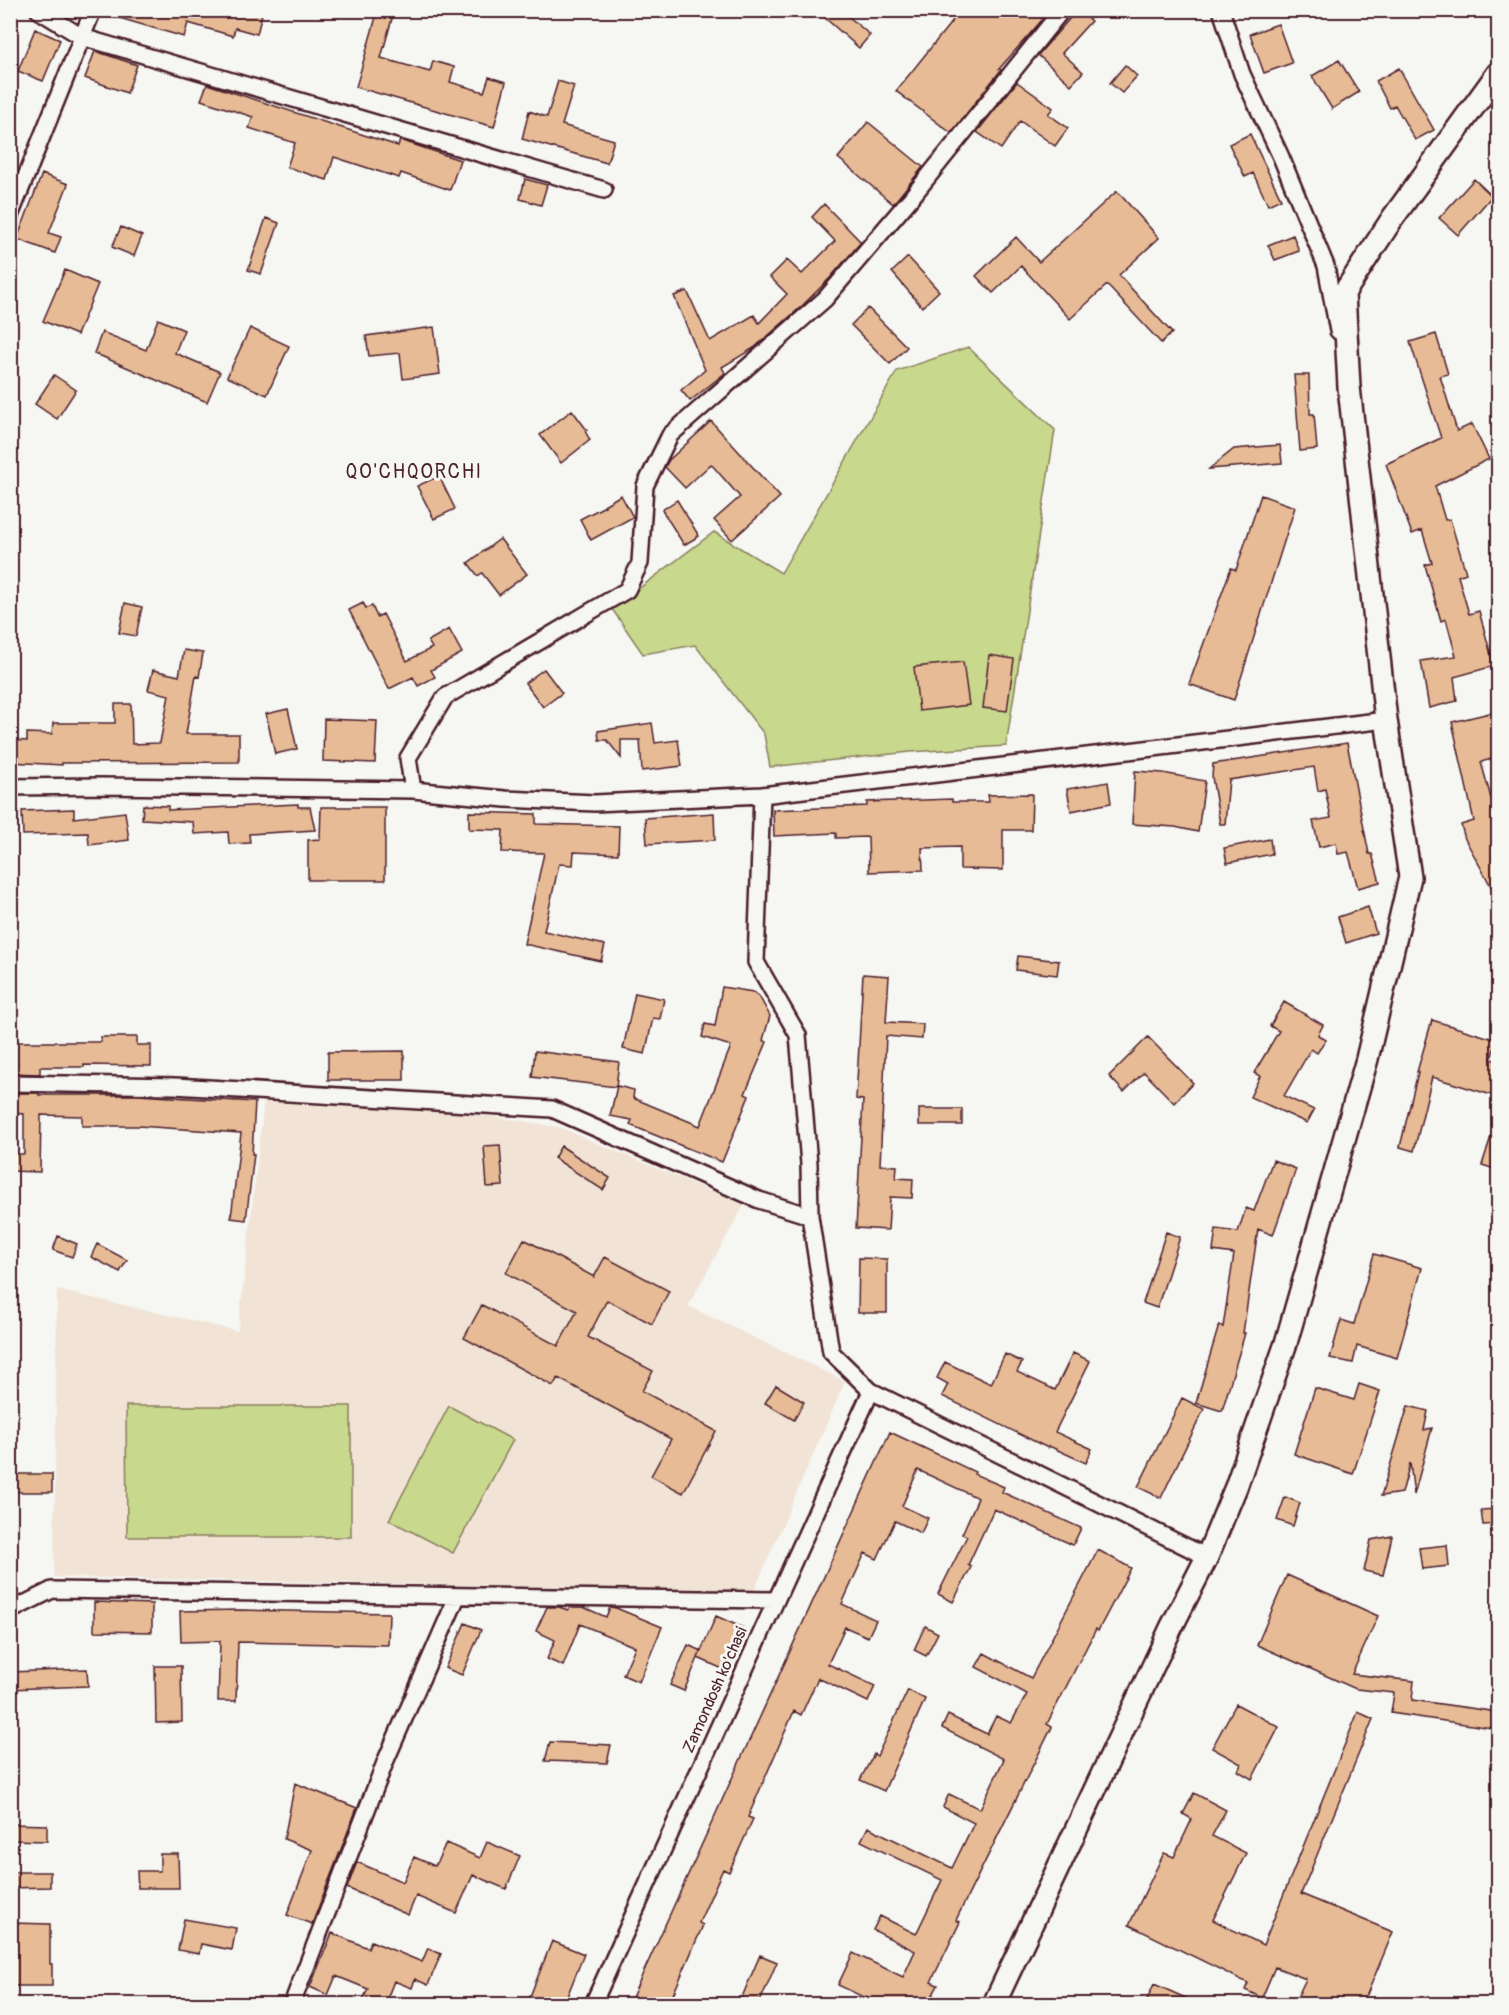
<svg xmlns="http://www.w3.org/2000/svg" width="1509" height="2015" viewBox="0 0 1509 2015" font-family="Pangolin,sans-serif">
<style>
.built{fill:#f1e4d6}
.green{fill:#c8d98d;stroke:#897c5c;stroke-width:1.5}
.building{fill:#e6bb96;stroke:#4a1f2b;stroke-width:1.5}
.lines{fill:none;stroke-linecap:round;stroke-linejoin:round}
.minor-casing{stroke:#4a1f2b;stroke-width:20}
.secondary-casing{stroke:#4a1f2b;stroke-width:26}
.minor{stroke:#f6f6f2;stroke-width:15}
.secondary{stroke:#f6f6f2;stroke-width:21}
.labels{text-anchor:middle;dominant-baseline:central;stroke-width:6;stroke-linejoin:round;paint-order:stroke}
.street-label{font-size:16px;fill:#4a1f2b;stroke:#f6f6f2}
.quarter-label{font-size:20px;letter-spacing:1.5px;fill:#4a1f2b;stroke:#f6f6f2}
</style>
<rect width="100%" height="100%" fill="#f6f6f2"/>
<filter id="ink" filterUnits="userSpaceOnUse"><feTurbulence type="fractalNoise" baseFrequency=".0167" numOctaves="2"/><feDisplacementMap in="SourceGraphic" scale="12" xChannelSelector="R" yChannelSelector="G"/><feConvolveMatrix kernelMatrix="1 2 1 2 8 2 1 2 1" color-interpolation-filters="sRGB"/></filter>
<g filter="url(#ink)">
<path class="built" d="M264,1102L477,1114L559,1127L744,1205L688,1306L845,1381L754,1591L54,1577L57,1290L238,1331Z"/>
<path class="green" d="M968,347L1055,430L1006,746L910,752L770,767L764,734L695,645L643,654L612,609L714,532L781,573L897,371Z
M126,1406H351V1537H127Z
M449,1406L513,1440L453,1553L389,1520Z"/>
<path class="building" d="M109,10H263L257,34L235,28L233,36L188,23L184,37L109,15Z
M378,10L393,15L381,58L430,72L433,61L454,67L450,82L484,92L489,77L506,82L494,127L356,87Z
M816,10H841L870,35L859,48Z
M961,10H1034L1043,19L999,69L1001,70L951,133L896,91Z
M1077,10L1091,21L1062,53L1083,72L1071,85L1038,55Z
M1278,24L1292,63L1264,73L1250,34Z
M35,29L60,40L43,81L18,71Z
M95,51L137,65L127,93L85,78Z
M1339,60L1359,92L1332,109L1312,76Z
M1125,65L1137,76L1122,93L1110,83Z
M1399,68L1434,130L1415,140L1395,105L1390,108L1376,81Z
M558,81L574,86L562,125L614,140L607,163L522,139L529,111L547,117Z
M1017,82L1053,108L1048,114L1068,128L1055,146L1020,121L1001,149L977,132Z
M207,84L398,146L400,140L460,160L450,190L401,173L399,178L334,157L327,180L287,167L295,143L249,128L253,117L201,100Z
M868,122L923,167L893,204L838,158Z
M1250,134L1281,199L1268,205L1253,173L1245,177L1229,144Z
M42,174L68,184L49,233L61,237L55,253L17,239Z
M525,179L547,185L541,205L520,199Z
M1474,179L1492,196L1458,235L1439,218Z
M1117,191L1159,238L1119,275L1172,333L1161,343L1107,285L1070,319L1021,266L993,293L976,276L1016,237L1039,262Z
M824,204L861,242L830,278L802,306L754,348L722,367L725,373L690,401L681,390L705,370L674,296L687,291L710,341L754,315L759,323L787,294L770,277L787,260L802,274L835,241L812,217Z
M266,218L279,223L261,274L248,270Z
M121,227L142,236L134,256L112,247Z
M1293,235L1299,251L1275,260L1268,245Z
M908,257L939,291L922,307L892,272Z
M65,270L98,284L77,335L43,321Z
M868,308L907,347L890,364L851,325Z
M158,319L184,330L175,353L220,372L207,402L94,353L102,332L146,350Z
M434,327L440,374L403,379L400,353L369,356L366,336Z
M250,328L289,346L267,395L227,377Z
M1436,334L1448,374L1440,376L1457,431L1472,424L1489,459L1435,486L1445,520L1450,519L1466,573L1458,576L1469,614L1479,611L1494,666L1454,677L1457,701L1429,708L1421,661L1456,656L1446,619L1441,621L1425,565L1432,563L1422,530L1412,534L1386,464L1441,438L1410,342Z
M54,375L76,390L57,419L35,404Z
M1294,375H1309L1310,414H1314L1317,449L1300,451Z
M572,410L587,430L585,431L590,440L561,463L540,435Z
M711,421L780,497L732,540L714,520L740,497L711,464L685,488L665,467L669,460Z
M1280,445L1282,463L1209,469L1234,449Z
M439,476L455,509L434,519L417,486Z
M621,495L633,517L591,540L580,519L605,506L604,505Z
M1261,495L1295,507L1234,700L1189,684L1231,568L1236,570Z
M677,500L699,536L684,545L662,510Z
M500,539L527,574L499,595L482,573L478,576L468,563Z
M125,603L142,607L136,636L119,633Z
M363,603L366,608L372,606L377,617L383,614L407,661L432,648L428,641L449,629L462,653L431,670L435,677L418,686L413,677L389,689L349,610Z
M184,650L203,653L199,677L196,676L186,734H239V762L62,763V765L10,762V740L27,741V733L52,734L53,723H115V704H131L132,744L160,743L169,695L148,690L153,670L179,676Z
M989,655L1014,659L1007,711L983,708Z
M963,662L969,705L919,711L914,667Z
M544,669L562,693L543,707L525,683Z
M288,709L297,749L275,754L266,714Z
M1498,711V757L1481,762L1491,798L1498,796V899L1465,839L1461,825L1474,821L1452,722Z
M324,719L377,721L375,763L323,761Z
M652,723L655,743L678,740L682,766L642,771L640,740H621V758L607,740H599L598,731Z
M1347,743L1369,854H1372L1380,882L1358,888L1348,852L1338,854L1336,843L1319,847L1313,821L1331,818L1325,789L1318,791L1314,767L1229,780L1225,824H1220L1212,777L1213,764Z
M1135,771L1163,773L1205,781L1198,832L1175,827L1132,824Z
M1108,782L1111,803L1071,811L1067,789Z
M1032,794L1031,830H1003V870L960,869V847L922,848L923,870L869,872L868,837L836,838V833L774,836L773,810L867,806V802L952,799V802H989L988,795Z
M298,804V807H310L315,830L249,834L250,843L229,844L228,832L194,834L193,822L142,819L143,805L168,806V810Z
M321,807H385V880H308V840L320,839Z
M74,809V818L125,812L129,840L89,845L88,833L23,835L22,811Z
M469,812L536,814V824L619,826L618,854L574,852L573,865L559,864L544,931L605,945L601,961L524,944L544,853L502,852L503,830L469,829Z
M714,813L715,840L647,844L645,818Z
M1270,839L1272,854L1227,863L1224,848Z
M1368,907L1376,933L1346,943L1338,917Z
M1018,956L1059,961L1057,975L1016,970Z
M863,974L889,976L886,1022L923,1024L922,1039L886,1036L880,1165L897,1166L896,1178L913,1179L912,1198L890,1197L888,1230L856,1228L863,1100L856,1099Z
M722,987L753,992L759,996L770,1016L763,1040L767,1042L745,1094L749,1096L722,1162L630,1125L632,1120L610,1116L617,1086L634,1090L633,1098L700,1126L731,1046L702,1037L705,1024L715,1026Z
M635,993L664,999L660,1019L653,1018L645,1054L623,1049Z
M1284,1002L1323,1025L1318,1035L1326,1040L1317,1053L1311,1049L1284,1096L1314,1110L1307,1123L1250,1097L1260,1076L1254,1073L1279,1031L1270,1026Z
M1432,1020L1497,1040L1491,1059L1498,1061V1097L1432,1077L1414,1151L1400,1147L1418,1072H1417Z
M101,1037H137V1045H151V1066L84,1065V1067H40V1074L10,1073V1042H101Z
M1148,1037L1193,1083L1174,1103L1144,1072L1124,1092L1109,1076Z
M404,1051V1080H328V1052Z
M535,1051L619,1062L616,1087L532,1077Z
M10,1093H39V1095H137L255,1102L252,1154H254L246,1220L231,1218L241,1133L138,1126H82V1116L41,1115L40,1172L10,1171V1154H24V1114L10,1113Z
M919,1109H962V1125H919Z
M1495,1124L1498,1125V1170L1482,1165Z
M500,1145L503,1186L487,1187L484,1146Z
M561,1146L610,1178L603,1190L554,1158Z
M1273,1160L1296,1169L1273,1235L1258,1229L1243,1333H1245L1222,1411L1196,1403L1219,1325L1223,1327L1234,1254L1213,1251L1216,1229L1238,1232L1246,1208L1254,1211Z
M1166,1232L1180,1237L1157,1308L1143,1303Z
M58,1236L77,1244L72,1257L53,1250Z
M524,1239L594,1277L605,1257L669,1291L652,1324L607,1300L588,1337L653,1371L642,1391L716,1431L683,1493L651,1476L671,1439L558,1378L553,1386L464,1338L482,1305L558,1346L577,1311L506,1273Z
M97,1244L127,1260L120,1272L91,1257Z
M1374,1254L1422,1268L1397,1358L1357,1346L1353,1363L1330,1358L1341,1320L1354,1324Z
M859,1258L887,1259V1313H858Z
M1073,1353L1090,1361L1055,1432L1092,1449L1086,1463L1049,1446L1048,1448L942,1396L948,1384L937,1378L945,1362L991,1384L1005,1354L1022,1362L1017,1372L1055,1390Z
M1359,1384L1380,1391L1353,1474L1294,1454L1315,1388L1354,1400Z
M776,1385L804,1402L794,1420L765,1403Z
M1182,1398L1204,1409L1161,1498L1138,1487Z
M1408,1406L1428,1411L1424,1430L1432,1428L1414,1495L1410,1463L1402,1493L1381,1496Z
M890,1432L975,1472L974,1474L1004,1487L1002,1492L1081,1528L1073,1545L994,1509L968,1565L971,1567L953,1602L938,1594L967,1536L962,1534L978,1498L918,1470L902,1506L928,1518L921,1533L895,1521L877,1559L865,1553L842,1604L876,1620L868,1637L845,1627L828,1664L875,1686L868,1702L818,1678L801,1715L794,1711L748,1817L753,1819L729,1872L723,1869L699,1923L703,1925L669,2004H629Z
M10,1474H52V1492H10Z
M1285,1497L1300,1503L1293,1526L1277,1520Z
M1498,1509V1524L1483,1525L1481,1510Z
M1392,1536L1383,1575L1364,1571L1371,1540Z
M1447,1545L1449,1566L1422,1569L1419,1548Z
M1098,1550L1131,1568L1098,1631L1096,1629L1047,1724L1052,1727L956,1920L960,1922L931,1982L938,1985L928,2004H878L838,1985L853,1953L903,1977L915,1951L873,1930L880,1916L916,1934L942,1880L861,1841L868,1827L952,1868L974,1823L943,1807L949,1794L980,1809L1004,1759L942,1728L948,1715L987,1734L996,1716L1011,1723L1027,1694L976,1667L984,1653L1031,1678Z
M1287,1575L1378,1616L1352,1674L1414,1681L1412,1700L1498,1712V1729L1391,1713L1394,1693L1356,1689L1257,1645Z
M94,1602L152,1604V1632L94,1631Z
M547,1607H559L568,1610L569,1607H583L606,1617L610,1607L616,1608L662,1627L639,1682L623,1675L635,1647L580,1624L563,1666L547,1659L555,1640L536,1631Z
M240,1610L389,1613L388,1645L238,1642L236,1701H218L220,1641L181,1642L180,1611Z
M716,1616L743,1628L725,1670L698,1658Z
M465,1623L481,1630L462,1675L445,1668Z
M925,1626L938,1633L926,1656L914,1650Z
M688,1645L701,1651L684,1691L670,1685Z
M155,1666H181L182,1722L156,1723Z
M87,1669L88,1686L10,1689V1672Z
M908,1690L925,1699L884,1791L860,1780L874,1754L877,1756Z
M1236,1704L1279,1727L1252,1779L1238,1771L1241,1764L1212,1748Z
M1358,1712L1373,1719L1301,1894L1393,1932L1363,2004H1294L1306,1979L1275,1967L1262,1998L1245,1990L1248,1983L1129,1925L1164,1853L1174,1857L1192,1819L1183,1814L1194,1793L1226,1810L1212,1836L1246,1853L1213,1920L1263,1945Z
M550,1742L611,1745L607,1763L545,1761Z
M295,1783L357,1808L312,1924L287,1915L312,1850L284,1839Z
M10,1824L47,1825V1841L10,1840Z
M487,1842L520,1856L506,1889L473,1875L456,1913L416,1896L408,1915L347,1888L357,1862L403,1882L414,1857L435,1866L446,1843L480,1858Z
M160,1854H178L179,1888H138L137,1871H160Z
M10,1872H50V1887L10,1888Z
M184,1919L236,1928L232,1950L201,1944L199,1954L178,1950Z
M10,1923L50,1924V1964H52V1986H10Z
M332,1933L368,1948L371,1941L422,1962L428,1948L441,1954L428,1985L415,1979L412,1988L394,1981L385,2004H361L368,1989L336,1976L328,1995L310,1987Z
M552,1941L584,1954L564,2004H527Z
M760,1955L777,1962L759,2004H739Z
M1154,1984L1199,2004H1145Z"/>
<g class="lines">
<g class="minor-casing">
<path id="minor" d="M38,10L82,37L604,190
M1221,10L1242,74L1281,157L1326,266L1338,331
M10,216L93,10
M10,787L101,786L413,790L505,799L595,803L762,795L1386,720
M413,790L408,758L445,697L627,590L640,563L645,486L670,435L825,299L911,198L1062,10
M762,795L756,962L798,1035L809,1164L810,1216L831,1352L871,1391L1207,1557
M10,1083L175,1086L552,1109L759,1200L810,1216
M10,1611L52,1590L775,1600
M292,2004L386,1760L457,1597
M593,2004L871,1391"/>
</g>
<g class="secondary-casing">
<path id="secondary" d="M994,2004L1171,1628L1207,1557L1236,1487L1286,1343L1367,1059L1410,877L1386,720L1349,387L1344,293L1392,219L1498,73"/>
</g>
<use href="#minor" class="minor"/>
<use href="#secondary" class="secondary"/>
</g>
</g>
<g class="labels">
<g class="street-label">
<text transform="translate(715 1690) rotate(-66)">Zamondosh ko'chasi</text>
</g>
<g class="quarter-label">
<text x="414" y="471">QO'CHQORCHI</text>
</g>
</g>
<rect width="1509" height="2015" fill="none" stroke="#f6f6f2" stroke-width="36"/>
<rect x="18" y="18" width="1473" height="1979" fill="none" stroke="#4a1f2b" stroke-width="2" filter="url(#ink)"/>
</svg>
